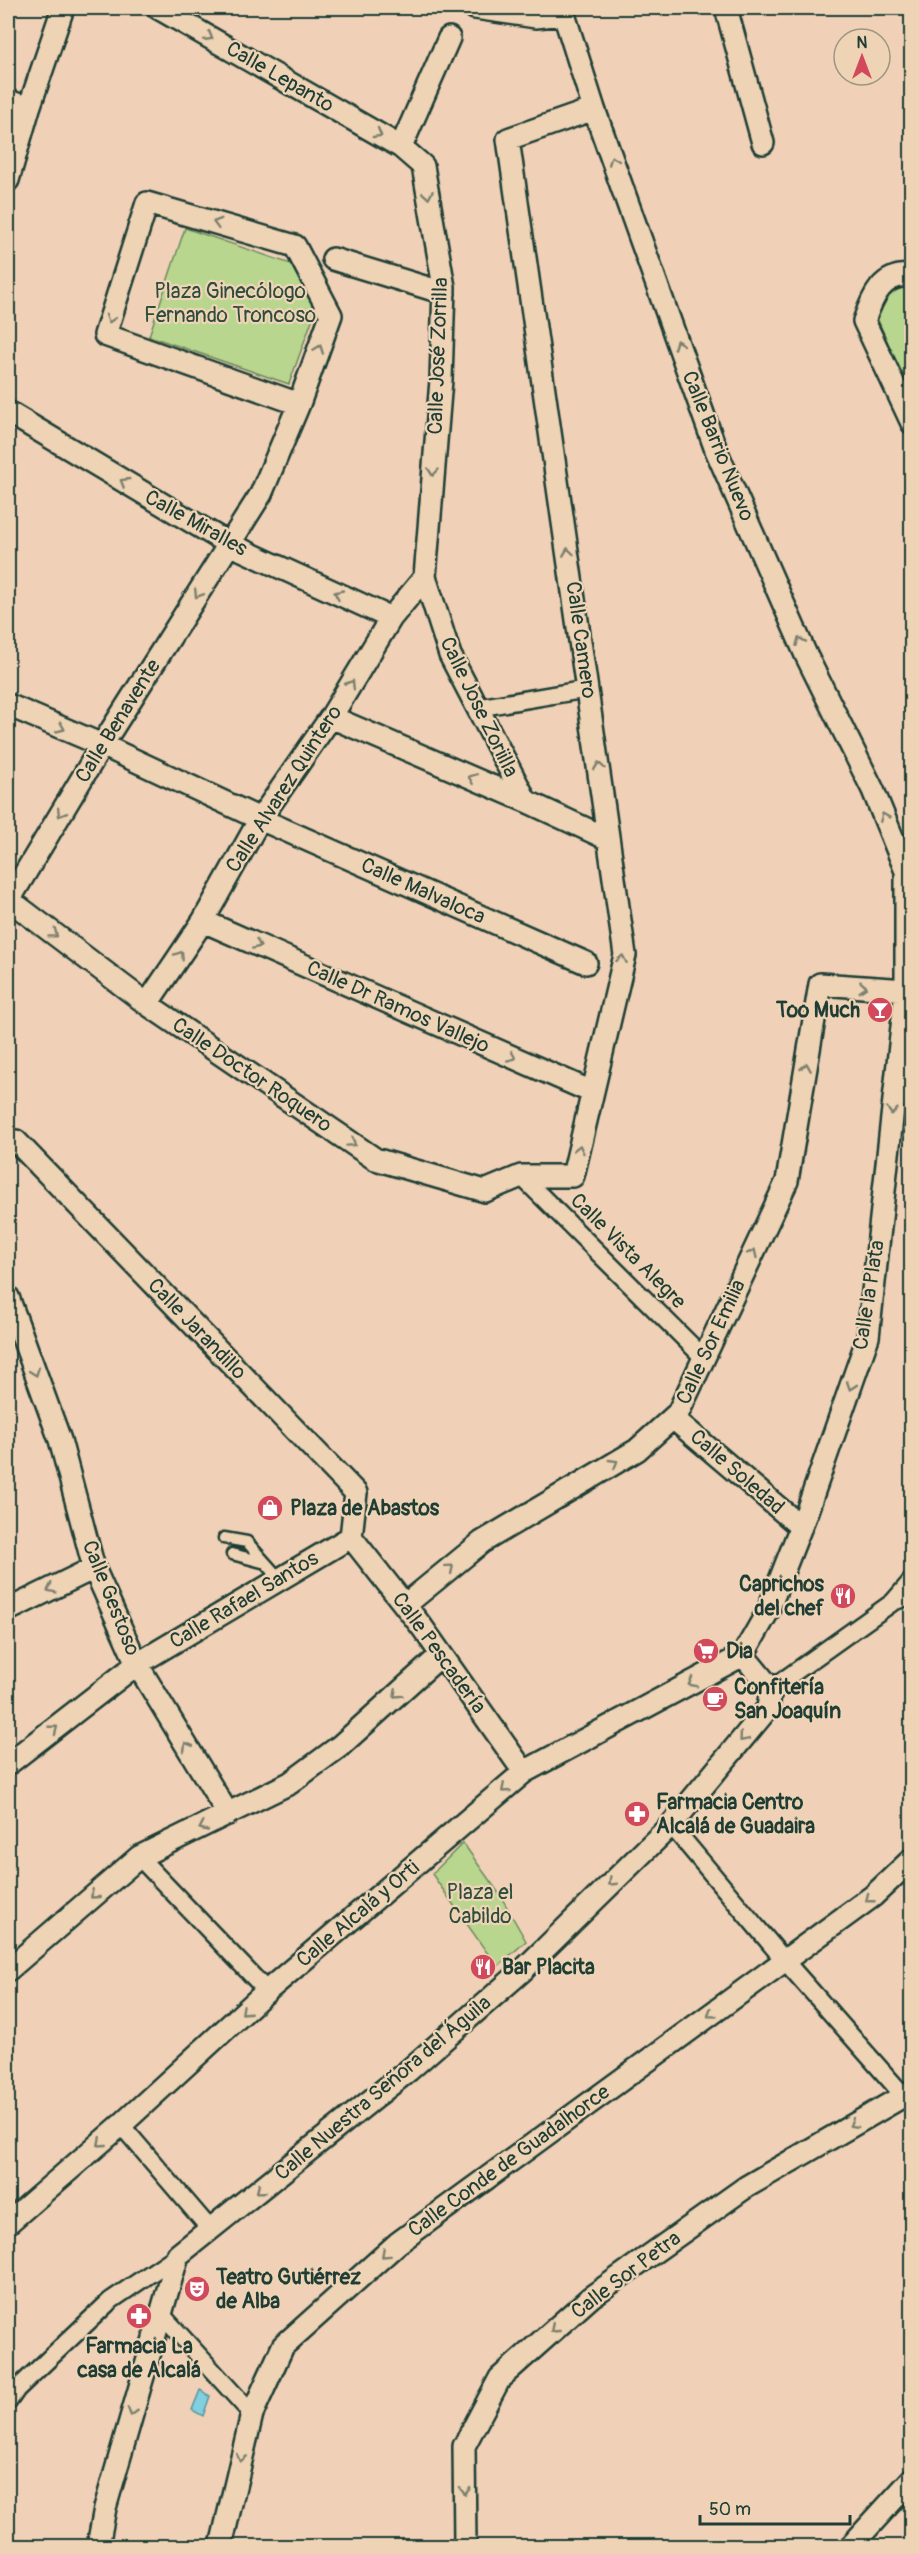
<svg xmlns="http://www.w3.org/2000/svg" width="919" height="2554" viewBox="0 0 919 2554" font-family="Pangolin,sans-serif">
<style>
.green{fill:#b9d68e;stroke:#6c8a61;stroke-width:1.5}
.water{fill:#81cfdf;stroke:#5a959b;stroke-width:1.5}
.lines{fill:none;stroke-linecap:round;stroke-linejoin:round}
.service-casing{stroke:#1f3d34;stroke-width:15}
.pedestrian-casing{stroke:#1f3d34;stroke-width:21}
.minor-casing{stroke:#1f3d34;stroke-width:26}
.service{stroke:#eed3b5;stroke-width:10}
.pedestrian{stroke:#eed3b5;stroke-width:16}
.minor{stroke:#eed3b5;stroke-width:21}
.oneway{stroke:#7c806e}
.labels{text-anchor:middle;dominant-baseline:central;stroke-width:4.5;stroke-linejoin:round;paint-order:stroke}
.street-label{font-size:21px;fill:#1f3d34;stroke:#eed3b5}
.park-label{font-size:21px;fill:#2e4c3d;stroke:#eed3b5}
.poi-label{font-size:21px;font-weight:bold;fill:#1f3d34;stroke:#eed3b5;text-anchor:start}
</style>
<rect width="100%" height="100%" fill="#f0d1b7"/>
<filter id="ink" filterUnits="userSpaceOnUse"><feTurbulence type="fractalNoise" baseFrequency=".0167" numOctaves="2"/><feDisplacementMap in="SourceGraphic" scale="12" xChannelSelector="R" yChannelSelector="G"/><feConvolveMatrix kernelMatrix="1 2 1 2 8 2 1 2 1" color-interpolation-filters="sRGB"/></filter>
<g filter="url(#ink)">
<path class="green" d="M185,228L291,264L316,309L289,384L149,336Z
M897,284H911V396L875,313Z
M463,1843L500,1895L526,1941L497,1967L432,1874Z"/>
<path class="water" d="M200,2390L210,2396L203,2416L192,2410Z"/>
<g class="lines">
<g class="service-casing">
<path id="service" d="M224,1538L247,1542L280,1579
M232,1554L262,1562"/>
</g>
<g class="pedestrian-casing">
<path id="pedestrian" d="M476,708L588,689
M521,1176L704,1358
M912,1580L893,1602L912,1595
M771,1689L893,1602
M671,1825L785,1961L904,2096
M139,1857L267,1991
M121,2125L210,2229
M161,2314L252,2414
M8,2402L17,2389L110,2301L178,2255"/>
</g>
<g class="minor-casing">
<path id="minor" d="M158,8L401,147L423,166L444,287L441,380L425,577L450,655L526,801
M475,8L536,17L563,14
M562,8L594,109L716,450L806,655L873,790L906,871
M726,8L763,143
M8,101L29,108
M401,147L449,38
M8,180L29,108L63,8
M333,259L444,293
M912,276C882,272 872,298 864,321L912,423
M8,412L229,544L391,618
M8,705L102,745L260,819L586,963
M331,717L526,801L608,839
M912,870L906,871V990H912
M8,899L147,1004L375,1159L485,1191L521,1176H573L625,955L508,139L594,109
M9,900L102,745L261,494L299,404L331,315L295,246L147,203L105,335L299,404
M203,921L592,1092
M147,1004L203,921L260,819L331,717L391,618L425,577
M16,1141L356,1493L351,1537
M8,1297L60,1440L94,1568L137,1664L228,1814
M673,1418L801,1527
M351,1537L422,1627L524,1772
M8,1610L94,1568
M8,1764L137,1664L351,1537
M8,1970L139,1857L290,1783L340,1746L441,1655
M8,2223L121,2125L267,1991L524,1772L743,1655L767,1613L807,1511L868,1337L906,990L820,984L787,1181L678,1413L637,1450L482,1542L405,1605
M98,2546L105,2508L178,2255L409,2070L522,1971L671,1825L768,1708L771,1689L743,1655
M221,2546L252,2414L283,2346L398,2243L873,1896L912,1859
M465,2546L464,2446L500,2378L591,2297L746,2187L912,2091
M851,2546L912,2479"/>
</g>
<use href="#service" class="service"/>
<use href="#pedestrian" class="pedestrian"/>
<use href="#minor" class="minor"/>
</g>
<defs><path id="oneway-chevron" d="M-2-3.5L2.5 0L-2 3.5" fill="none" stroke-width="1.6" stroke-linecap="round" stroke-linejoin="round" transform="scale(1.5)"/></defs>
<g class="oneway">
<use href="#oneway-chevron" transform="translate(209 37) rotate(30)"/>
<use href="#oneway-chevron" transform="translate(378 134) rotate(30)"/>
<use href="#oneway-chevron" transform="translate(613 160) rotate(-110)"/>
<use href="#oneway-chevron" transform="translate(428 195) rotate(80)"/>
<use href="#oneway-chevron" transform="translate(217 223) rotate(-164)"/>
<use href="#oneway-chevron" transform="translate(110 319) rotate(108)"/>
<use href="#oneway-chevron" transform="translate(678 344) rotate(-110)"/>
<use href="#oneway-chevron" transform="translate(319 349) rotate(-70)"/>
<use href="#oneway-chevron" transform="translate(433 472) rotate(95)"/>
<use href="#oneway-chevron" transform="translate(124 482) rotate(-149)"/>
<use href="#oneway-chevron" transform="translate(568 552) rotate(-98)"/>
<use href="#oneway-chevron" transform="translate(198 594) rotate(122)"/>
<use href="#oneway-chevron" transform="translate(338 594) rotate(-155)"/>
<use href="#oneway-chevron" transform="translate(800 641) rotate(-114)"/>
<use href="#oneway-chevron" transform="translate(351 684) rotate(-59)"/>
<use href="#oneway-chevron" transform="translate(61 728) rotate(23)"/>
<use href="#oneway-chevron" transform="translate(599 766) rotate(-98)"/>
<use href="#oneway-chevron" transform="translate(472 778) rotate(-157)"/>
<use href="#oneway-chevron" transform="translate(61 813) rotate(121)"/>
<use href="#oneway-chevron" transform="translate(884 817) rotate(-112)"/>
<use href="#oneway-chevron" transform="translate(54 934) rotate(37)"/>
<use href="#oneway-chevron" transform="translate(257 945) rotate(24)"/>
<use href="#oneway-chevron" transform="translate(180 955) rotate(-56)"/>
<use href="#oneway-chevron" transform="translate(622 959) rotate(-80)"/>
<use href="#oneway-chevron" transform="translate(863 987) rotate(4)"/>
<use href="#oneway-chevron" transform="translate(512 1057) rotate(24)"/>
<use href="#oneway-chevron" transform="translate(806 1067) rotate(-81)"/>
<use href="#oneway-chevron" transform="translate(892 1111) rotate(96)"/>
<use href="#oneway-chevron" transform="translate(352 1143) rotate(34)"/>
<use href="#oneway-chevron" transform="translate(579 1149) rotate(-77)"/>
<use href="#oneway-chevron" transform="translate(753 1253) rotate(-65)"/>
<use href="#oneway-chevron" transform="translate(35 1372) rotate(70)"/>
<use href="#oneway-chevron" transform="translate(851 1386) rotate(109)"/>
<use href="#oneway-chevron" transform="translate(614 1463) rotate(-31)"/>
<use href="#oneway-chevron" transform="translate(450 1568) rotate(-40)"/>
<use href="#oneway-chevron" transform="translate(51 1589) rotate(154)"/>
<use href="#oneway-chevron" transform="translate(692 1683) rotate(152)"/>
<use href="#oneway-chevron" transform="translate(397 1694) rotate(138)"/>
<use href="#oneway-chevron" transform="translate(54 1729) rotate(-38)"/>
<use href="#oneway-chevron" transform="translate(743 1738) rotate(130)"/>
<use href="#oneway-chevron" transform="translate(187 1746) rotate(-121)"/>
<use href="#oneway-chevron" transform="translate(505 1789) rotate(139)"/>
<use href="#oneway-chevron" transform="translate(203 1827) rotate(155)"/>
<use href="#oneway-chevron" transform="translate(612 1882) rotate(136)"/>
<use href="#oneway-chevron" transform="translate(94 1895) rotate(139)"/>
<use href="#oneway-chevron" transform="translate(869 1899) rotate(142)"/>
<use href="#oneway-chevron" transform="translate(245 2011) rotate(137)"/>
<use href="#oneway-chevron" transform="translate(711 2014) rotate(144)"/>
<use href="#oneway-chevron" transform="translate(853 2124) rotate(150)"/>
<use href="#oneway-chevron" transform="translate(101 2143) rotate(139)"/>
<use href="#oneway-chevron" transform="translate(260 2190) rotate(141)"/>
<use href="#oneway-chevron" transform="translate(385 2254) rotate(138)"/>
<use href="#oneway-chevron" transform="translate(554 2329) rotate(139)"/>
<use href="#oneway-chevron" transform="translate(132 2412) rotate(106)"/>
<use href="#oneway-chevron" transform="translate(241 2458) rotate(103)"/>
<use href="#oneway-chevron" transform="translate(465 2491) rotate(89)"/>
</g>
</g>
<defs>
<g id="bar-disc" transform="scale(1.35)"><circle r="9.5" fill="#d1495b" stroke="#eed3b5"/><path d="M-6-5H6L.8 .8V4.5H3.5V6h-7V4.5H-.8V.8Z" fill="#fff"/></g>
<g id="shop-disc" transform="scale(1.35)"><circle r="9.5" fill="#d1495b" stroke="#eed3b5"/><path d="M-5-2.5h2.3a2.7 3.5 0 0 1 5.4 0H5L5.5 6h-11ZM-1.5-2.5h3a1.5 2.3 0 0 0-3 0Z" fill="#fff"/></g>
<g id="restaurant-disc" transform="scale(1.35)"><circle r="9.5" fill="#d1495b" stroke="#eed3b5"/><path d="M-5-6h1v4h1v-4h1v4h1v-4h1v5L-1.5 .5V6h-2V.5L-5-1ZM5-6V6H3V1.5H1.5Q1.5-4 5-6Z" fill="#fff"/></g>
<g id="supermarket-disc" transform="scale(1.35)"><circle r="9.5" fill="#d1495b" stroke="#eed3b5"/><path d="M-6-5.5h2.5l.6 2H6L4.5 2H-2.5L-4.4-4H-6ZM-1.5 3.2a1.3 1.3 0 1 0 .1 0ZM3 3.2a1.3 1.3 0 1 0 .1 0Z" fill="#fff"/></g>
<g id="cafe-disc" transform="scale(1.35)"><circle r="9.5" fill="#d1495b" stroke="#eed3b5"/><path d="M-5.5-4.5H6V0H3Q3 3.5 0 3.5H-2.5Q-5.5 3.5-5.5 0ZM3-3.2v2h1.7v-2ZM-6 4.5H4V6H-6Z" fill="#fff"/></g>
<g id="pharmacy-disc" transform="scale(1.35)"><circle r="9.5" fill="#d1495b" stroke="#eed3b5"/><path d="M-2-6h4v4h4v4h-4v4h-4v-4h-4v-4h4Z" fill="#fff"/></g>
<g id="theatre-disc" transform="scale(1.35)"><circle r="9.5" fill="#d1495b" stroke="#eed3b5"/><path d="M-5-5.5Q0-4 5-5.5V0Q5 5 0 6Q-5 5-5 0ZM-3.3-2.5H-1v1.5H-3.3ZM1-2.5H3.3v1.5H1ZM-2.8 1Q0 5.5 2.8 1Z" fill="#fff"/></g>
</defs>
<g fill-rule="evenodd">
<use href="#bar-disc" x="880" y="1010"/>
<use href="#shop-disc" x="270" y="1508"/>
<use href="#restaurant-disc" x="843" y="1596"/>
<use href="#supermarket-disc" x="706" y="1651"/>
<use href="#cafe-disc" x="715" y="1699"/>
<use href="#pharmacy-disc" x="637" y="1814"/>
<use href="#restaurant-disc" x="483" y="1967"/>
<use href="#theatre-disc" x="197" y="2289"/>
<use href="#pharmacy-disc" x="139" y="2316"/>
</g>
<g class="labels">
<g class="street-label">
<text transform="translate(280 77) rotate(30)">Calle Lepanto</text>
<text transform="translate(438 356) rotate(-88)">Calle José Zorrilla</text>
<text transform="translate(718 446) rotate(68)">Calle Barrio Nuevo</text>
<text transform="translate(196 523) rotate(29)">Calle Miralles</text>
<text transform="translate(581 640) rotate(82)">Calle Camero</text>
<text transform="translate(479 707) rotate(64)">Calle Jose Zoriilla</text>
<text transform="translate(118 721) rotate(-58)">Calle Benavente</text>
<text transform="translate(284 789) rotate(-57)">Calle Alvarez Quintero</text>
<text transform="translate(423 891) rotate(24)">Calle Malvaloca</text>
<text transform="translate(398 1007) rotate(24)">Calle Dr Ramos Vallejo</text>
<text transform="translate(252 1075) rotate(34)">Calle Doctor Roquero</text>
<text transform="translate(628 1251) rotate(45)">Calle Vista Alegre</text>
<text transform="translate(869 1295) rotate(-81)">Calle la Plata</text>
<text transform="translate(197 1329) rotate(46)">Calle Jarandillo</text>
<text transform="translate(711 1342) rotate(-65)">Calle Sor Emilia</text>
<text transform="translate(737 1472) rotate(41)">Calle Soledad</text>
<text transform="translate(111 1598) rotate(68)">Calle Gestoso</text>
<text transform="translate(244 1600) rotate(-31)">Calle Rafael Santos</text>
<text transform="translate(439 1653) rotate(54)">Calle Pescadería</text>
<text transform="translate(358 1914) rotate(-40)">Calle Alcalá y Orti</text>
<text transform="translate(383 2088) rotate(-40)">Calle Nuestra Señora del Águila</text>
<text transform="translate(509 2161) rotate(-36)">Calle Conde de Guadalhorce</text>
<text transform="translate(626 2275) rotate(-37)">Calle Sor Petra</text>
</g>
<g class="park-label">
<text x="230" y="291">Plaza Ginecólogo<tspan x="230" dy="24">Fernando Troncoso</tspan></text>
<text x="480" y="1892">Plaza el<tspan x="480" dy="24">Cabildo</tspan></text>
</g>
<g class="poi-label">
<text x="860" y="1010" text-anchor="end">Too Much</text>
<text x="290" y="1508">Plaza de Abastos</text>
<text x="824" y="1584" text-anchor="end">Caprichos<tspan x="824" dy="24">del chef</tspan></text>
<text x="726" y="1651">Dia</text>
<text x="734" y="1687">Confitería<tspan x="734" dy="24">San Joaquín</tspan></text>
<text x="656" y="1802">Farmacia Centro<tspan x="656" dy="24">Alcalá de Guadaira</tspan></text>
<text x="502" y="1967">Bar Placita</text>
<text x="216" y="2277">Teatro Gutiérrez<tspan x="216" dy="24">de Alba</tspan></text>
<text x="139" y="2346" text-anchor="middle">Farmacia La<tspan x="139" dy="24">casa de Alcalá</tspan></text>
</g>
</g>
<rect width="919" height="2554" fill="none" stroke="#eed3b5" stroke-width="30"/>
<rect x="15" y="15" width="889" height="2524" fill="none" stroke="#1f3d34" stroke-width="2" filter="url(#ink)"/>
<g transform="translate(862 57)"><circle r="28" fill="#eed3b5" stroke="#9b9781" stroke-width="1.5"/>
<path d="M0-4.5L10 22L0 15L-10 22Z" fill="#d1495b"/>
<text y="-9" font-size="16" font-weight="bold" text-anchor="middle" fill="#1f3d34">N</text>
</g>
<path d="M700 2515v9h150v-9" fill="none" stroke="#1f3d34" stroke-width="3"/>
<text x="709" y="2515" font-size="18" fill="#1f3d34" stroke="#eed3b5" stroke-width="4.5" paint-order="stroke">50 m</text>
</svg>
